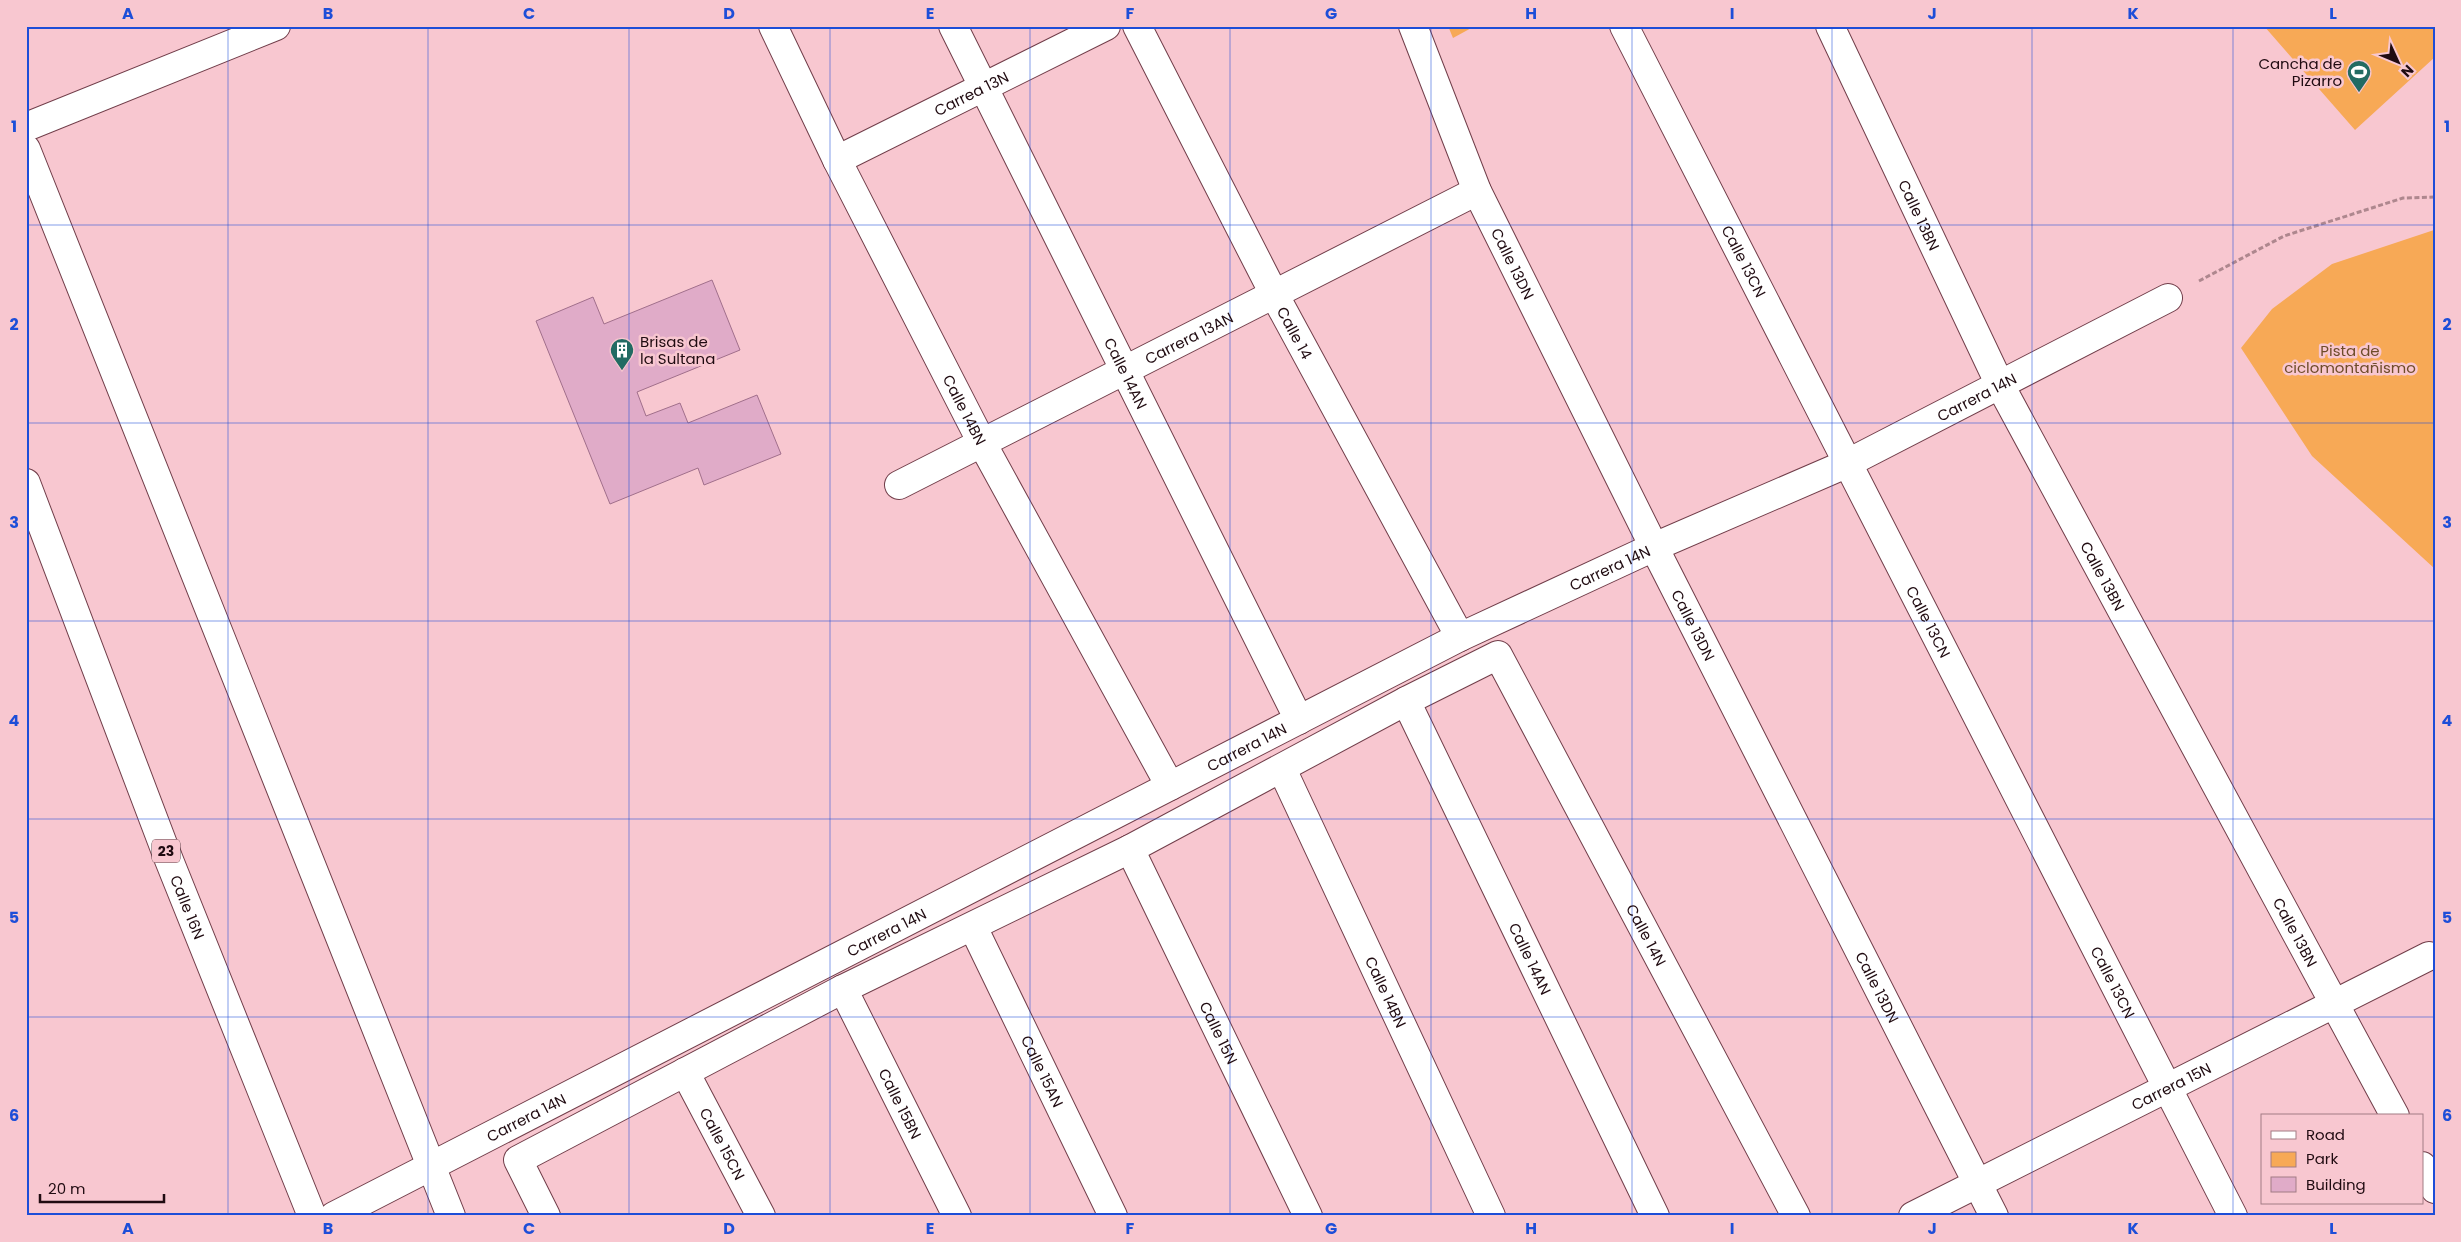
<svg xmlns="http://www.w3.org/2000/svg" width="2461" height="1242" viewBox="0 0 2461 1242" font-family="Poppins,sans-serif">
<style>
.green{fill:#f7a956}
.building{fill:#e0abc8;stroke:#a16f8b}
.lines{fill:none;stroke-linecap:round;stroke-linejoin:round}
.minor-casing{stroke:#713e4a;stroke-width:30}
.major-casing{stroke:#713e4a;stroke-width:30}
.path{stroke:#ae878e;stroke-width:3;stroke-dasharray:5 2.5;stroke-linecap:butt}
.minor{stroke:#fff;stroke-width:28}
.major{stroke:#fff;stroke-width:28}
.grid{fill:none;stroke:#1d4ed8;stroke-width:1;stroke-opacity:0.55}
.labels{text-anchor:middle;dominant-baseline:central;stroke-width:5;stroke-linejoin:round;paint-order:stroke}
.shield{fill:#f8c7d0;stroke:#61434a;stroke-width:1}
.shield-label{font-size:14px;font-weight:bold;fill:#200b11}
.poi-label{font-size:15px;fill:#200b11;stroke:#f8c7d0;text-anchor:end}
.street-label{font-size:15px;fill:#200b11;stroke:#f8c7d0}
.park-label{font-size:15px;fill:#6e4c29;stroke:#f8c7d0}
.neatline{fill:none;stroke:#1d4ed8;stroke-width:2}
.grid-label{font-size:16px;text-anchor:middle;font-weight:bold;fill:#1d4ed8}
</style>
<rect width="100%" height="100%" fill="#f8c7d0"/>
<path class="green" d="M1448,26H1475L1453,38Z
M2264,26H2435V57L2355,130Z
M2434,230L2435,231V569L2312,456L2241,348L2272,309L2332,264Z"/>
<path class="building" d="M712,280L740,350L637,392L646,416L680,403L688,423L757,395L781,454L704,485L698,468L610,504L536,321L593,297L604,324Z"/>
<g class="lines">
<g class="minor-casing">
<g id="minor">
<path id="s1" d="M773,26L837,160L982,443L1170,786"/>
<path id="s2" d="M953,26L1299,720"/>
<path id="s3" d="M1137,26L1274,294L1460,637"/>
<path id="s4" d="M1413,26L1477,191L1654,547L1994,1216"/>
<path id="s5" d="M1624,26L2233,1216"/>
<path id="s6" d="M1830,26L2000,385L2395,1116"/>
<path d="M26,127L276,26"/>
<path d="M26,149L451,1216"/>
<path id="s7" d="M837,160L1106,26"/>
<path id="s8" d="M899,485L1477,191"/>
<path id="s9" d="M1406,701L1655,1216"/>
<path id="s10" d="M1282,769L1491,1216"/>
<path id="s11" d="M1130,849L1308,1216"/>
<path id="s12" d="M973,927L1113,1216"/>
<path id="s13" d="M843,989L957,1216"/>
<path id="s14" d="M685,1072L761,1216"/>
<path d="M2422,1166L2435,1189"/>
<path id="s15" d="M334,1216L1460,637L1654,547L1846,464L2168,298"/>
<path id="s16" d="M546,1216L518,1160L843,989L1130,849L1406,701L1498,655L1796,1216"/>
<path id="s17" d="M1913,1216L2429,956"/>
</g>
</g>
<g class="major-casing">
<g id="major">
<path id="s18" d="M26,483L169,860L312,1216"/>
</g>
</g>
<path class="path" d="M2199,281L2284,236L2403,198L2435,197"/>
<use href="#minor" class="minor"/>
<use href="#major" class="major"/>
</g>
<path class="grid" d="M228,26V1216M428,26V1216M629,26V1216M830,26V1216M1030,26V1216M1230,26V1216M1431,26V1216M1632,26V1216M1832,26V1216M2032,26V1216M2233,26V1216M26,225H2435M26,423H2435M26,621H2435M26,819H2435M26,1017H2435"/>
<defs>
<g id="stadium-pin" transform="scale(1.25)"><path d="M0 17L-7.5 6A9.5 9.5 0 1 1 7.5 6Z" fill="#226b63" stroke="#f8c7d0"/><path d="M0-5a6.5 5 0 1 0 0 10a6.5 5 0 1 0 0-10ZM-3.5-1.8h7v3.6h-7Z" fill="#fff"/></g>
<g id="building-pin" transform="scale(1.25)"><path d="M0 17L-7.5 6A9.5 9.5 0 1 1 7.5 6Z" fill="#226b63" stroke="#f8c7d0"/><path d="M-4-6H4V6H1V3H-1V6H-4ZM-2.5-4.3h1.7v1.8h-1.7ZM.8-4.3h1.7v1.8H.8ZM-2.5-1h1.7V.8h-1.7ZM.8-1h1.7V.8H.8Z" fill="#fff"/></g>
</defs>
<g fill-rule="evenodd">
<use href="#stadium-pin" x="2359" y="72"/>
<use href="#building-pin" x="622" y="350"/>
</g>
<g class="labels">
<rect class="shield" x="152" y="839.5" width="28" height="23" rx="4"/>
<g class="shield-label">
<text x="166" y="851">23</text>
</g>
<g class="poi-label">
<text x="2342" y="63">Cancha de<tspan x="2342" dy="17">Pizarro</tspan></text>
<text x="640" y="341" text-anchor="start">Brisas de<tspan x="640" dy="17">la Sultana</tspan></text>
</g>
<g class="street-label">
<text stroke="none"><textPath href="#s7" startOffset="150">Carrea 13N</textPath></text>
<text stroke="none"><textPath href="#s6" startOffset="209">Calle 13BN</textPath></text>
<text stroke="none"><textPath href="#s5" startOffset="264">Calle 13CN</textPath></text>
<text stroke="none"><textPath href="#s4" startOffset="258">Calle 13DN</textPath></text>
<text stroke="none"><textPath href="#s3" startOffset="345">Calle 14</textPath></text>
<text stroke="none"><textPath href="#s8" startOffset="325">Carrera 13AN</textPath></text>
<text stroke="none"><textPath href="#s2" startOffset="388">Calle 14AN</textPath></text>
<text stroke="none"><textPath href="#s15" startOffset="1836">Carrera 14N</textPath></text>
<text stroke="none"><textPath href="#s1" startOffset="429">Calle 14BN</textPath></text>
<text stroke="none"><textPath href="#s15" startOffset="1431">Carrera 14N</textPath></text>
<text stroke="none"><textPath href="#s6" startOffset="614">Calle 13BN</textPath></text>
<text stroke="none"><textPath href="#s5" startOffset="669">Calle 13CN</textPath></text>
<text stroke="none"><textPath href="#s4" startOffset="662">Calle 13DN</textPath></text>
<text stroke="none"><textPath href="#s15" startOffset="1026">Carrera 14N</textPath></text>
<text stroke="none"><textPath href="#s18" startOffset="454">Calle 16N</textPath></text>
<text stroke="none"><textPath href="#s15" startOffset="621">Carrera 14N</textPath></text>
<text stroke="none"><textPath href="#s6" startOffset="1019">Calle 13BN</textPath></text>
<text stroke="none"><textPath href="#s16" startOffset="1482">Calle 14N</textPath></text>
<text stroke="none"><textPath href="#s9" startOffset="286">Calle 14AN</textPath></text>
<text stroke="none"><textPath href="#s5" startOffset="1074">Calle 13CN</textPath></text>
<text stroke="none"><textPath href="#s4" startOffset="1068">Calle 13DN</textPath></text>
<text stroke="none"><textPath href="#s10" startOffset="246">Calle 14BN</textPath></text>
<text stroke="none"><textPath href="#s11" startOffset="204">Calle 15N</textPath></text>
<text stroke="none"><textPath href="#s12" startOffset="160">Calle 15AN</textPath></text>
<text stroke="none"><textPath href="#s17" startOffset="289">Carrera 15N</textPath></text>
<text stroke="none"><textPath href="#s13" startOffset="128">Calle 15BN</textPath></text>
<text stroke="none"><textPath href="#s15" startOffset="216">Carrera 14N</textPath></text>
<text stroke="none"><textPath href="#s14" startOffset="81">Calle 15CN</textPath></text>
</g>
<g class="park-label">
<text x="2350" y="350">Pista de<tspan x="2350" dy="17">ciclomontañismo</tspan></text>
</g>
</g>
<rect width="2461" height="1242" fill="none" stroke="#f8c7d0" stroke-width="55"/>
<rect x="2261" y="1114" width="162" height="90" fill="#f8c7d0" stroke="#a27c84"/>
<rect x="2271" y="1131" width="25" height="8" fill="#ffffff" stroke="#a27c84"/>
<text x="2306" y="1140" font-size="15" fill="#200b11">Road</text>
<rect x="2271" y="1152" width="25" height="15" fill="#f7a956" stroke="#a27c84"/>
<text x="2306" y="1164" font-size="15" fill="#200b11">Park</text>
<rect x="2271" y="1177" width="25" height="15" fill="#e0abc8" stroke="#a27c84"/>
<text x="2306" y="1190" font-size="15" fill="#200b11">Building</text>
<g transform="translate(2398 62) rotate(134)" stroke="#f8c7d0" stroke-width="4" paint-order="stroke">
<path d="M0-4L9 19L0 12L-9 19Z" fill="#200b11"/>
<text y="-8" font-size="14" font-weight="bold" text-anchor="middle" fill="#200b11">N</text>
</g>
<path d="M40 1194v8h124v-8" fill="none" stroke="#200b11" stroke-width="2.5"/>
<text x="48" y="1194" font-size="15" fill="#200b11" stroke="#f8c7d0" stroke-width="4" paint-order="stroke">20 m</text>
<rect x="28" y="28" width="2406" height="1186" class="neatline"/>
<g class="grid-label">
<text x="128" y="19">A</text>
<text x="328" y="19">B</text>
<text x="529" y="19">C</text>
<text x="729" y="19">D</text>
<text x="930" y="19">E</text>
<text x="1130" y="19">F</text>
<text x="1331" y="19">G</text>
<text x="1531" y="19">H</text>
<text x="1732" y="19">I</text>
<text x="1932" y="19">J</text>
<text x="2133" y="19">K</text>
<text x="2333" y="19">L</text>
<text x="14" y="132">1</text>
<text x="2447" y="132">1</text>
<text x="14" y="330">2</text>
<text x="2447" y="330">2</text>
<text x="14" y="528">3</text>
<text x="2447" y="528">3</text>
<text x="14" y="726">4</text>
<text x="2447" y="726">4</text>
<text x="14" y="923">5</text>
<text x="2447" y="923">5</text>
<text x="14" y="1121">6</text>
<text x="2447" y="1121">6</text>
<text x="128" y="1234">A</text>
<text x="328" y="1234">B</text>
<text x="529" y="1234">C</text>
<text x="729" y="1234">D</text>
<text x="930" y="1234">E</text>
<text x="1130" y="1234">F</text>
<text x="1331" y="1234">G</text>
<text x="1531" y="1234">H</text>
<text x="1732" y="1234">I</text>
<text x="1932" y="1234">J</text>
<text x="2133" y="1234">K</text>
<text x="2333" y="1234">L</text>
</g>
</svg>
